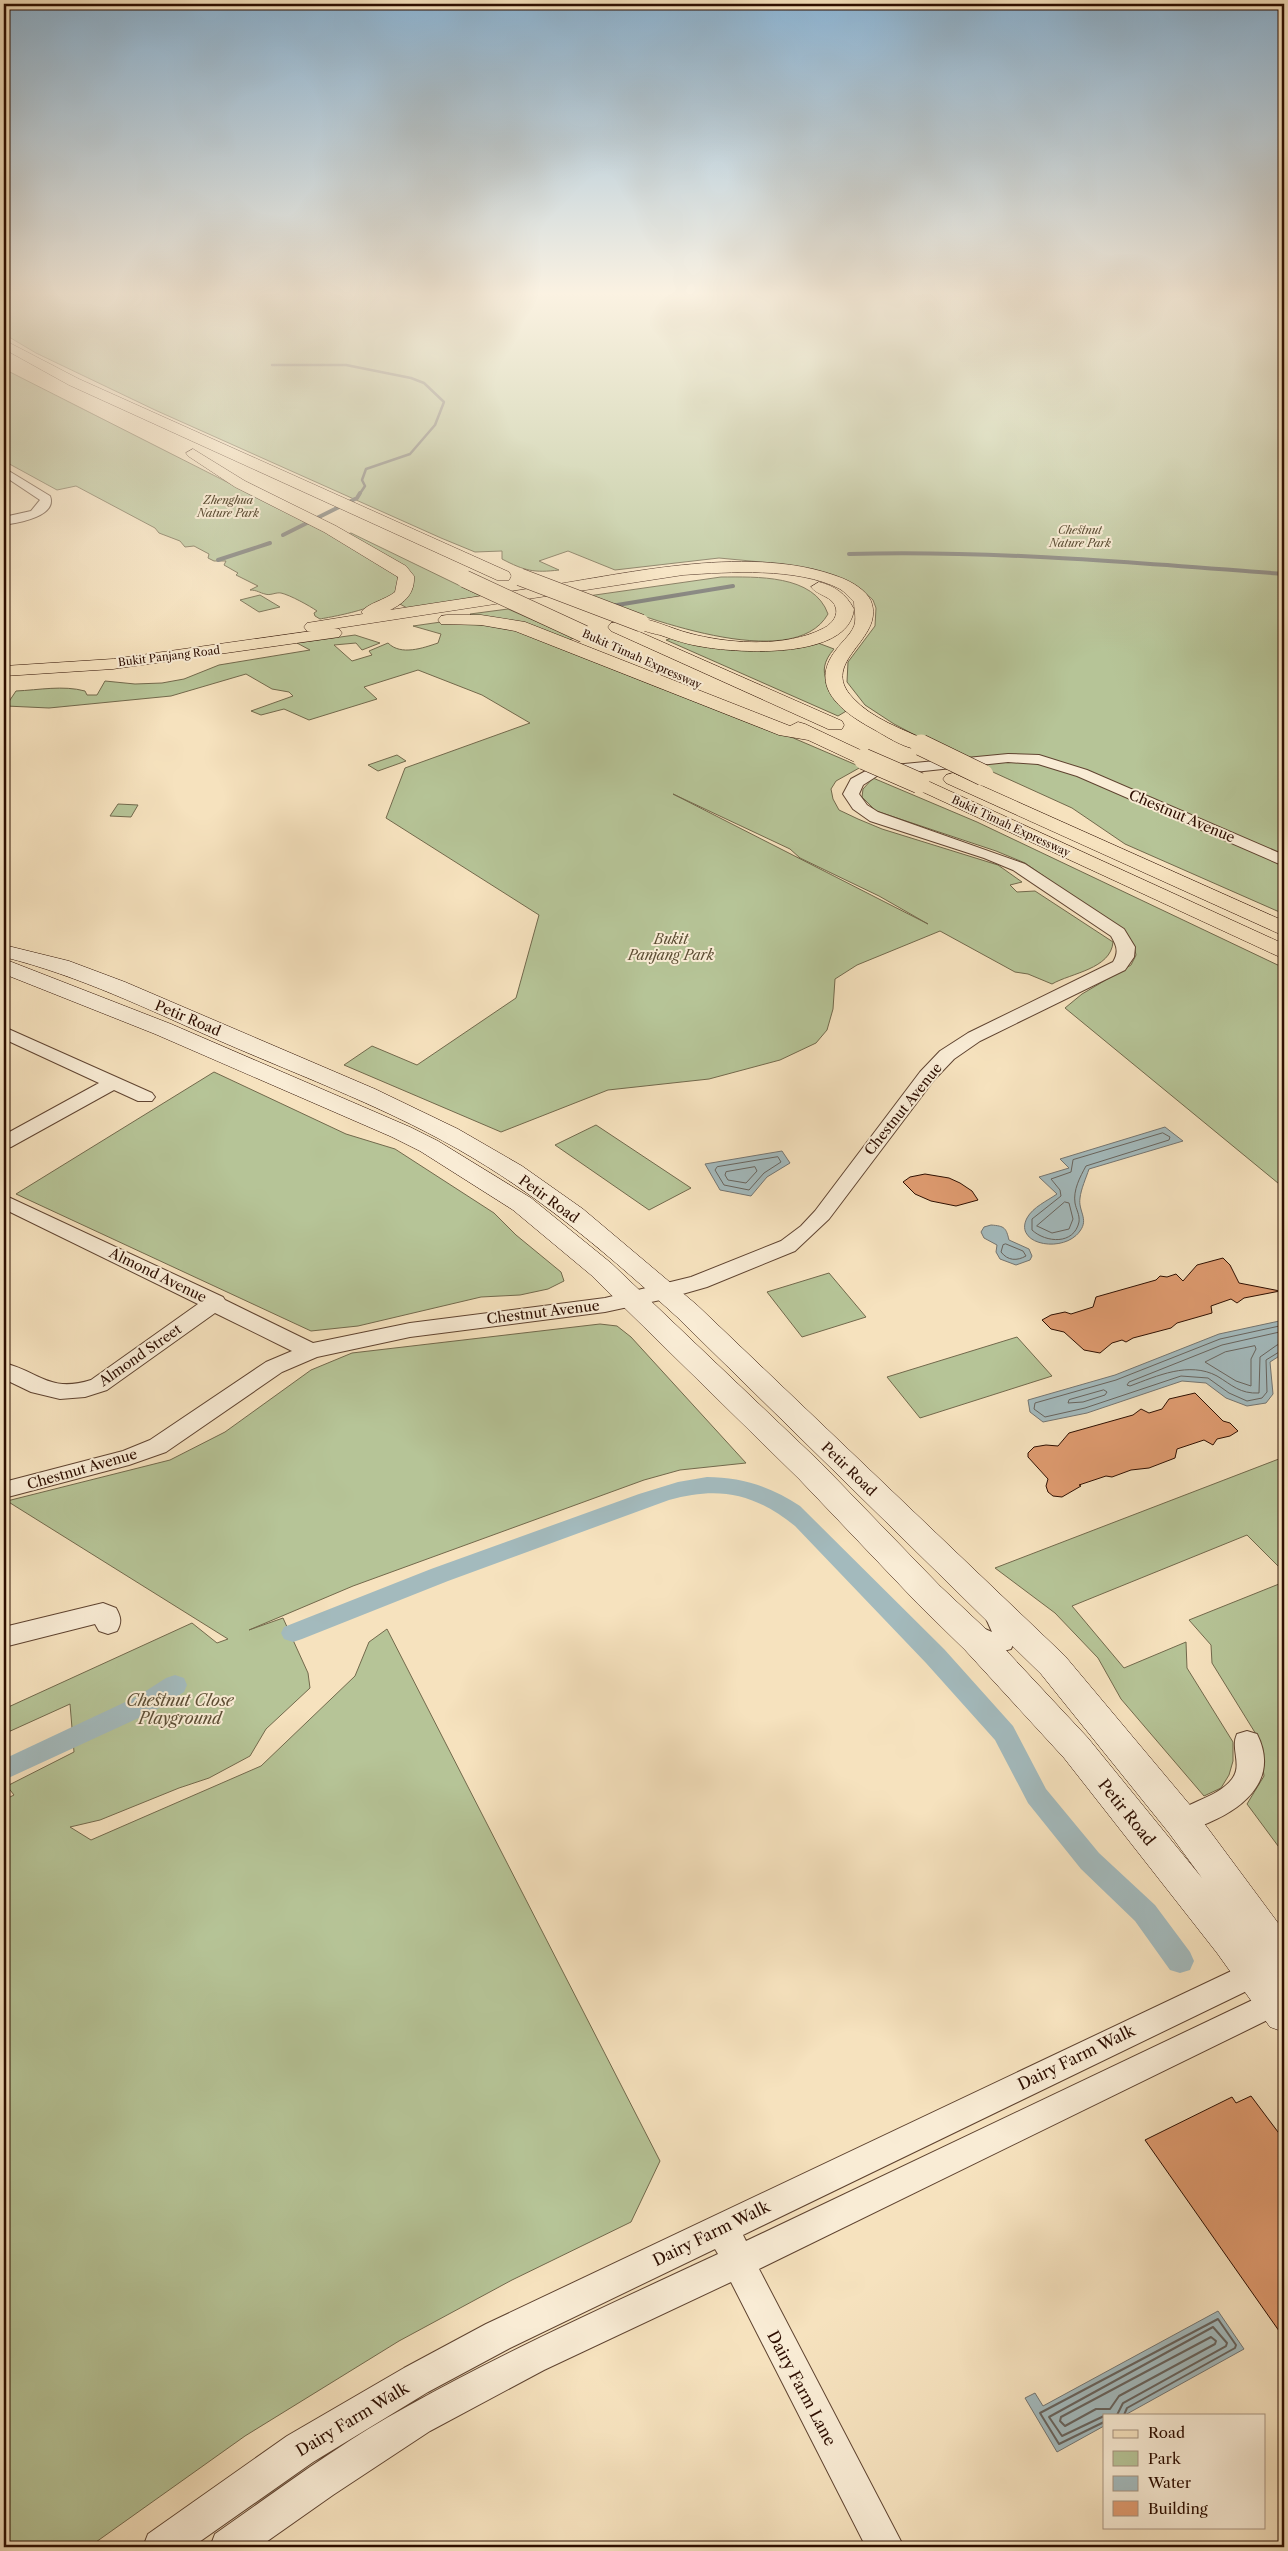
<svg xmlns="http://www.w3.org/2000/svg" width="1288" height="2551" viewBox="0 0 1288 2551" font-family="'Libre Caslon Text',serif">
<style>
.green{fill:#b6c497;stroke:#72694c;fill-rule:evenodd}
.water{fill:#a3babd;stroke:#747571}
.lines{fill:none;stroke-linecap:round;stroke-linejoin:round}
.shore-far1{stroke:#68645e;stroke-width:1}
.shore{stroke:#68645e;stroke-width:2}
.stream-far1{stroke:#747571;stroke-width:2.5}
.stream{stroke:#747571;stroke-width:4}
.canal{fill:#a3babd;fill-rule:evenodd}
.building{fill:#df9b70;stroke:#2d0e00}
.minor-casing{stroke:#5f4330;stroke-width:2}
.secondary-casing{stroke:#2d0e00;stroke-width:1}
.primary-casing{stroke:#2d0e00;stroke-width:1}
.motorway-casing{stroke:#2d0e00;stroke-width:1}
.minor{fill:#f9ecd5;fill-rule:evenodd}
.secondary{fill:#f9ecd5;fill-rule:evenodd}
.primary{fill:#f6e2be;fill-rule:evenodd}
.motorway{fill:#f6e2be;fill-rule:evenodd}
.motorway-bridge-far1-casing{stroke:#2d0e00;stroke-width:18;stroke-linecap:butt}
.motorway-bridge-casing{stroke:#2d0e00;stroke-width:22;stroke-linecap:butt}
.motorway-bridge-far1{stroke:#f6e2be;stroke-width:17}
.motorway-bridge{stroke:#f6e2be;stroke-width:21}
.labels{text-anchor:middle;dominant-baseline:central;stroke-width:4;stroke-linejoin:round;paint-order:stroke}
.far-park-label{font-size:11px;font-style:italic;fill:#5d4e35;stroke:#f9ecd5}
.far-street-label{font-size:11px;fill:#2d0e00;stroke:#f9ecd5}
.street-label{font-size:14px;fill:#2d0e00;stroke:#f9ecd5}
.park-label{font-size:14px;font-style:italic;fill:#5d4e35;stroke:#f9ecd5}
.near-park-label{font-size:16px;font-style:italic;fill:#5d4e35;stroke:#f9ecd5}
.near-street-label{font-size:16px;fill:#2d0e00;stroke:#f9ecd5}
</style>
<rect width="100%" height="100%" fill="#f6e2be"/>
<filter id="stains"><feTurbulence type="fractalNoise" baseFrequency=".004" numOctaves="4"/><feColorMatrix values="0 0 0 0 .2 0 0 0 0 .09 0 0 0 0 .02 0 0 0 .5 -.17"/></filter>
<radialGradient id="worn" r=".72"><stop offset=".6" stop-color="#630" stop-opacity="0"/><stop offset="1" stop-color="#630" stop-opacity=".3"/></radialGradient>
<path class="green" d="M4,296H1284V914L1125,844L1072,808L940,748L894,724L865,705L847,682L848,662L875,626L876,608L873,600L861,589L836,576L813,569L782,564L719,558L615,570L568,551L539,561L559,570C534,573 525,571 502,559V551L475,552L441,538L155,410L36,353L4,334Z
M4,369L363,551C371,556 394,569 397,576C411,604 336,616 320,619L315,616L314,613L317,611C310,606 290,595 281,593C276,592 270,596 265,594C260,593 257,590 250,590L258,586L236,575L238,573L224,565L226,561H214L208,558L209,554L194,546L185,547L180,541L159,533L155,528L76,486L57,490L4,461Z
M351,533L483,597L409,609L398,603L406,567L347,534Z
M721,577C756,577 814,574 828,614C793,676 638,615 588,596Z
M260,595L280,607L259,612L240,600Z
M508,609L574,638L569,640L473,617L470,614Z
M441,622L509,627L660,688L670,690L770,728L861,767L836,781L831,789L833,799L839,810L858,819L882,829L998,865L1022,882L1010,885L1017,892L1035,891L1113,942C1111,969 1071,973 1052,984L1028,974L1015,972L940,931L857,965L835,979L833,1009L827,1030L816,1043L780,1060L709,1079L608,1090L501,1132L344,1065L372,1046L417,1065L516,998L539,915L386,818L405,768L530,723L482,695L418,670L364,687L377,699L309,720L284,709L261,715L251,711L293,696L289,692L272,689L246,674L171,696L49,708L6,706L16,691C39,690 63,685 85,691L87,695H97L105,681L135,684L162,683L184,679L219,665L310,650L297,643L355,635L380,643L362,650L356,643L334,645L352,661L372,655L369,651L388,643C401,656 423,648 438,643L441,634L413,626ZM673,794L790,849L800,858L879,896L928,924Z
M672,638L696,645L818,643L834,649C812,674 832,689 848,710L838,716L666,640Z
M397,755L406,761L378,771L368,765Z
M873,778L977,822L1284,968V1188L1065,1008L1082,994L1131,965L1136,955L1134,945L1127,934L1025,863L996,851L876,811L862,797L863,789Z
M118,804L138,805L131,817L110,816Z
M214,1072L346,1134L395,1149L494,1213L516,1235L561,1272L564,1281L548,1289L520,1295L481,1297L358,1326L311,1331L16,1194Z
M596,1125L691,1188L649,1210L555,1145Z
M829,1273L866,1317L802,1337L767,1292Z
M600,1324L617,1326L631,1337L746,1463L680,1470L644,1480L353,1586L249,1630L283,1618L308,1673L310,1688L266,1729L250,1756L209,1778L179,1788L100,1820L70,1827L91,1840L261,1766L355,1676L369,1642L387,1629L660,2161L631,2222L512,2280L399,2341L245,2436L89,2547H4V1800L14,1795L7,1786L74,1752L70,1704L6,1733L4,1709L192,1623L217,1643L228,1639L7,1501L170,1460L225,1432L311,1370L352,1353Z
M1017,1337L1052,1376L920,1418L887,1377Z
M1284,1457V1572L1247,1535L1072,1606L1124,1668L1186,1642L1187,1668L1233,1742V1761L1229,1775L1221,1788L1204,1796L1121,1699L1098,1658L1055,1613L995,1568Z
M1284,1582V1854L1247,1804L1264,1776L1259,1739L1212,1663L1211,1645L1189,1620Z"/>
<path class="water" d="M1165,1127L1183,1141L1089,1169C1086,1178 1081,1189 1080,1198C1078,1211 1089,1219 1080,1231C1064,1254 1013,1245 1027,1218C1033,1207 1047,1201 1057,1194L1039,1177L1069,1168L1060,1159Z
M782,1151L790,1163L767,1177L751,1196L720,1190L705,1164Z
M991,1225C1005,1226 1006,1228 1009,1240L1029,1249L1032,1256L1030,1260L1016,1265L1000,1259L996,1252L997,1245L984,1238L981,1232L984,1227Z
M1284,1320V1353L1270,1362L1273,1394L1266,1403L1247,1406L1226,1398L1206,1383L1182,1381L1087,1413L1043,1422L1030,1412L1028,1400L1115,1375L1219,1334Z
M1218,2311L1244,2349L1125,2415H1104V2426L1057,2452L1025,2398L1035,2393L1043,2406Z"/>
<g class="lines">
<path class="shore-far1" d="M1163,1133L1170,1137L1169,1140L1086,1166C1080,1177 1073,1190 1075,1203C1076,1209 1080,1215 1079,1222C1074,1245 1046,1243 1032,1230V1219L1061,1196L1060,1190L1051,1179L1071,1172L1073,1160Z
M778,1157L781,1162L764,1173L749,1190L724,1185L715,1170L717,1167Z
M755,1167L757,1171L746,1183L728,1180L725,1175L726,1172Z
M1065,1202L1069,1203L1073,1219L1069,1229L1052,1233L1037,1226Z
M1006,1244L1023,1251L1026,1256C1017,1261 1008,1261 1001,1252L1003,1245Z
M1284,1325L1220,1339L1116,1380L1035,1403L1034,1409L1045,1417L1085,1408L1181,1376L1208,1378L1229,1393L1247,1401L1262,1398L1267,1392L1266,1360L1284,1349
M1284,1331L1222,1345L1129,1382L1127,1385L1130,1386C1157,1376 1189,1361 1217,1376C1232,1385 1240,1394 1259,1393L1260,1357L1277,1345L1284,1343
M1255,1346L1256,1349L1251,1359V1386L1236,1381L1205,1362L1225,1352Z
M1104,1390L1107,1392L1105,1395L1083,1402L1068,1403L1069,1400Z"/>
<path class="shore" d="M1211,2337L1216,2341L1215,2344L1119,2396L1110,2409H1096L1065,2426L1060,2421L1061,2417Z
M1104,2416L1062,2436L1049,2417L1213,2327L1227,2343L1226,2346L1123,2403L1117,2415
M1104,2422L1059,2444L1040,2413L1218,2319L1236,2345L1235,2348L1127,2408L1124,2415"/>
<path class="stream-far1" d="M272,365H346L411,378L424,383L444,402L435,425L410,454L366,469L362,480L365,486L359,495"/>
<path class="stream" d="M283,535L357,498L360,493
M849,554C993,550 1140,563 1284,574
M218,560L270,543
M611,606L733,586"/>
<path class="canal" d="M707,1477C741,1477 772,1487 800,1506L944,1649L1013,1726L1046,1789L1099,1853L1155,1905L1190,1952L1194,1961L1190,1970L1180,1973L1170,1970L1135,1921L1081,1869L1028,1803L995,1740L926,1663L795,1526C754,1493 719,1486 669,1500L448,1581L302,1639L293,1642L284,1639L281,1633L284,1627L431,1569L639,1494L678,1482Z
M175,1675L184,1678L187,1685L184,1692L156,1710L4,1780V1759L138,1696L166,1678Z"/>
</g>
<path class="building" d="M925,1174L949,1178L960,1183L972,1191L978,1200L956,1206L931,1201L915,1194L903,1182L910,1177Z
M1223,1258L1230,1265L1239,1283L1280,1291L1244,1298L1237,1303L1231,1299L1211,1306L1212,1313L1177,1323L1171,1328L1133,1338L1126,1342L1122,1340L1112,1343L1100,1353L1084,1350L1064,1332L1051,1329L1042,1320L1051,1315L1065,1312L1071,1314L1093,1307L1096,1297L1156,1280L1160,1276L1167,1277L1176,1274L1183,1281L1197,1265Z
M1195,1393L1223,1421L1230,1423L1238,1431L1230,1436L1217,1439L1213,1445L1204,1440L1177,1449L1175,1458L1149,1468L1131,1470L1112,1477L1106,1476L1079,1485L1081,1486L1062,1497L1053,1496L1048,1492L1046,1486L1048,1479L1028,1457V1453L1034,1447L1046,1445L1058,1446L1069,1433L1133,1415L1141,1409L1149,1413L1162,1409L1169,1399Z
M1251,2096L1284,2140V2338L1145,2140L1232,2097L1236,2103Z"/>
<g class="lines">
<g class="minor-casing">
<path id="minor" d="M4,468L50,496C58,517 16,523 4,525V517L31,511L40,500L4,476Z
M1008,754L1039,755L1087,770L1284,855V866L1077,776L1038,764L1008,762L877,776L863,785L859,794L867,805L878,812L1025,864L1124,929L1135,947L1134,957L1125,970L980,1041L954,1059L934,1080L829,1219L795,1251L707,1287L665,1299L605,1312L410,1337L317,1357L282,1372L166,1452L129,1465L4,1498V1482L123,1451L150,1440L266,1362L292,1351L215,1313L107,1390L85,1397L60,1399L31,1392L4,1379V1363C40,1372 49,1393 91,1380L198,1304L4,1209V1195L223,1297L225,1300L313,1343L410,1323L605,1298L691,1277L781,1241L801,1226L815,1211L920,1072L940,1051L968,1033L1113,962C1119,952 1117,946 1111,936L1013,870L984,858L870,821L853,809L843,794L851,779L873,767Z
M4,1027L152,1093L155,1097L152,1101H138L114,1090L11,1147L4,1149V1135L99,1083L4,1039Z
M103,1603L116,1608C121,1617 122,1622 117,1631L108,1634L99,1631L95,1624L4,1647V1627Z
M997,1604L1006,1607C1016,1623 1020,1632 1011,1649C993,1655 970,1653 960,1634L964,1627L973,1624L992,1632L984,1614L988,1607Z
M1247,1731L1257,1734C1279,1778 1246,1807 1208,1823C1195,1828 1186,1835 1172,1830L1168,1822C1178,1803 1216,1800 1232,1779C1243,1765 1230,1749 1237,1734Z
M1284,1946V1973L743,2235L746,2241L1284,1985V2012L759,2269L904,2547H866L731,2282L544,2370L430,2431L333,2495L259,2547H210L215,2534C278,2490 340,2443 408,2406C508,2350 613,2303 718,2254L715,2249L510,2348L428,2392L313,2462L192,2547H143L148,2534L287,2436L404,2368L486,2324Z"/>
</g>
<g class="secondary-casing">
<path id="secondary" d="M4,945L69,961L125,982L375,1089L458,1129L522,1166L583,1209L697,1305L1065,1656L1195,1811L1284,1931V1975L1274,1971L1284,1984V2032L1270,2027L1217,1953L1064,1758L965,1650L918,1604L799,1479L591,1275L513,1210L420,1151L392,1137L155,1034L4,974V959L171,1024L410,1127L438,1141L531,1198L611,1263L821,1463L940,1586L989,1632L1088,1738L1202,1878L1169,1833L1041,1674L677,1317C613,1259 547,1202 473,1158C393,1110 305,1078 220,1041C149,1010 80,976 4,957Z"/>
</g>
<g class="primary-casing">
<path id="primary" d="M333,628L339,629L342,633L339,637L113,669L4,676V666L113,659Z"/>
</g>
<g class="motorway-casing">
<path id="motorway" d="M4,340L79,379L509,572L511,576L509,580H497L69,385L4,349Z
M193,449L245,481L336,526L406,566L414,576C415,593 405,603 390,610C440,602 490,595 540,587C630,573 754,543 842,578C852,582 866,590 871,601C886,640 817,661 853,698C872,719 903,729 928,741L931,745L928,749C911,753 889,738 875,730C843,713 807,687 836,650C842,641 854,632 855,622C856,616 854,608 854,602C850,598 845,592 840,589C797,567 730,572 683,575L313,632L307,631L304,627L307,623L363,614L361,612C368,603 385,600 395,592L398,577L324,532L235,487L188,456L186,453Z
M819,582C835,586 846,594 854,609C849,660 739,653 704,647C689,645 674,640 660,635C651,633 637,630 632,623L635,619L641,618C660,622 677,631 696,635C735,644 786,647 822,629C829,626 838,618 836,609C834,596 817,596 811,587Z
M447,615H481L525,622L790,726L798,722L805,724L871,755L874,759L871,763H857L808,740L779,735L515,631L481,625L441,624L438,620L441,616Z
M617,622L842,721L844,725L842,729H828L611,631L608,627L611,623Z
M953,773L1284,921V936L946,783L943,779L946,775Z
M919,777L1284,944V959L912,787L909,783L912,779Z"/>
</g>
<use href="#minor" class="minor"/>
<use href="#secondary" class="secondary"/>
<use href="#primary" class="primary"/>
<use href="#motorway" class="motorway"/>
<g class="motorway-bridge-far1-casing">
<path id="motorway-bridge-far1" d="M520,577L641,623
M465,579L584,634"/>
</g>
<g class="motorway-bridge-casing">
<path id="motorway-bridge" d="M921,745L983,775
M864,759L919,783"/>
</g>
<use href="#motorway-bridge-far1" class="motorway-bridge-far1"/>
<use href="#motorway-bridge" class="motorway-bridge"/>
</g>
<linearGradient id="sky" x2="0" y2="1"><stop stop-color="#8cb6d7"/><stop offset="0.45" stop-color="#fbf2e2"/><stop offset="1" stop-color="#fbf2e2" stop-opacity="0"/></linearGradient>
<rect width="1288" height="653" fill="url(#sky)"/>
<g class="labels">
<g class="far-park-label">
<text x="228" y="500">Zhenghua<tspan x="228" dy="13">Nature Park</tspan></text>
<text x="1080" y="530">Chestnut<tspan x="1080" dy="13">Nature Park</tspan></text>
</g>
<g class="far-street-label">
<text transform="translate(169 656) rotate(-7)">Bukit Panjang Road</text>
<text transform="translate(642 659) rotate(24)">Bukit Timah Expressway</text>
<text transform="translate(1011 826) rotate(25)">Bukit Timah Expressway</text>
</g>
<g class="street-label">
<text transform="translate(1182 816) rotate(23)">Chestnut Avenue</text>
<text transform="translate(188 1018) rotate(23)">Petir Road</text>
<text transform="translate(903 1109) rotate(-51)">Chestnut Avenue</text>
<text transform="translate(549 1199) rotate(36)">Petir Road</text>
<text transform="translate(158 1275) rotate(26)">Almond Avenue</text>
<text transform="translate(543 1312) rotate(-7)">Chestnut Avenue</text>
<text transform="translate(140 1355) rotate(-35)">Almond Street</text>
<text transform="translate(82 1469) rotate(-16)">Chestnut Avenue</text>
<text transform="translate(849 1469) rotate(44)">Petir Road</text>
</g>
<g class="park-label">
<text x="671" y="939">Bukit<tspan x="671" dy="16">Panjang Park</tspan></text>
</g>
<g class="near-park-label">
<text x="180" y="1700">Chestnut Close<tspan x="180" dy="18">Playground</tspan></text>
</g>
<g class="near-street-label">
<text transform="translate(1127 1812) rotate(51)">Petir Road</text>
<text transform="translate(1076 2057) rotate(-26)">Dairy Farm Walk</text>
<text transform="translate(711 2233) rotate(-26)">Dairy Farm Walk</text>
<text transform="translate(802 2388) rotate(62)">Dairy Farm Lane</text>
<text transform="translate(352 2419) rotate(-31)">Dairy Farm Walk</text>
</g>
</g>
<rect width="1288" height="2551" fill="none" stroke="#f6e2be" stroke-width="20"/>
<rect x="5" y="5" width="1278" height="2541" fill="none" stroke="#2d0e00" stroke-width="2.5"/>
<rect x="10" y="10" width="1268" height="2531" fill="none" stroke="#2d0e00"/>
<rect x="1103" y="2414" width="162" height="115" fill="#f9ecd5" stroke="#a79380"/>
<rect x="1113" y="2430" width="25" height="8" fill="#f6e2be" stroke="#a79380"/>
<text x="1148" y="2438" font-size="15" fill="#2d0e00">Road</text>
<rect x="1113" y="2451" width="25" height="15" fill="#b6c497" stroke="#a79380"/>
<text x="1148" y="2464" font-size="15" fill="#2d0e00">Park</text>
<rect x="1113" y="2476" width="25" height="15" fill="#a3babd" stroke="#a79380"/>
<text x="1148" y="2488" font-size="15" fill="#2d0e00">Water</text>
<rect x="1113" y="2501" width="25" height="15" fill="#df9b70" stroke="#a79380"/>
<text x="1148" y="2514" font-size="15" fill="#2d0e00">Building</text>
<rect width="100%" height="100%" filter="url(#stains)"/>
<rect width="100%" height="100%" fill="url(#worn)"/>
</svg>
